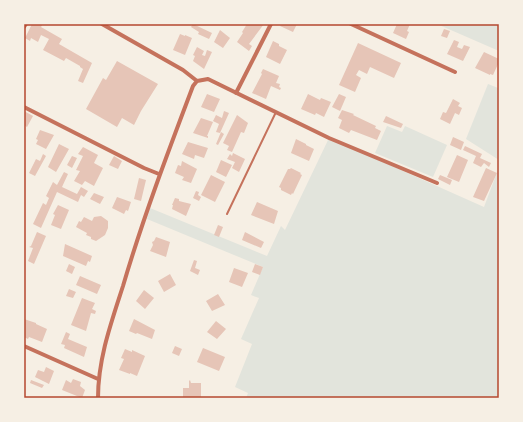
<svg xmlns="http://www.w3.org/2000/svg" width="523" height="422" viewBox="0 0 523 422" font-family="'Golos Text',sans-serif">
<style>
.green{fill:#e2e4dc}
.building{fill:#e6c5b7}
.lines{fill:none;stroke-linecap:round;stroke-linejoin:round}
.service{stroke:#c5725c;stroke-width:2}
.minor{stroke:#c5725c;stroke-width:4}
.neatline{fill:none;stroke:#b5482f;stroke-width:1.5}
</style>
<rect width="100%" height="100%" fill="#f6efe4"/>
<path class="green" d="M437,24H499V51Z
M488,84L498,88L499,86V160L466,139Z
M387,126L402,132L405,126L447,145L433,177L375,153Z
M329,138L484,207L499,167V398H246L248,393L235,387L252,344L241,339L259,298L251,295L263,267L147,219L150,208L267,256L281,226L285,230Z"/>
<path class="building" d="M32,24H43L41,27L62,39L59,44L92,63L83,83L78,81L83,69L80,67V66L66,58L64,61L43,50L49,39L41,35L38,42L31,38L30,41L25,38Z
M193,24L212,33L209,39L198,34L199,32L191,27Z
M247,24H264L249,44L252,46L249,51L237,42L243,33L242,32Z
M281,24H297L293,32L280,26Z
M397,24H410L407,31L409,32L406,39L393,33Z
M444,29L450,31L447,38L441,36Z
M220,30L230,38L223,48L214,42Z
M180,34L185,36V35L192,38L185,55L173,50Z
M454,40L459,42L457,47L462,49L464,45L470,47L463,61L447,54Z
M273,41L279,44V46L287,50L280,64L266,57Z
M358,43L401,63L394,78L370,67L367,74L359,70L356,75L361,78L355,92L339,85Z
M197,47L204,51L202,55L205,56L207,50L212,52L204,69L193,61L195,56L193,55Z
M484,52L499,59V62L493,75L490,74V75L475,68Z
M117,61L158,84L141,111L134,125L122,118L117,127L86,109L103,78L106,80Z
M263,69L279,76L276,83L280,84L279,87L281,88L280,90L271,86L266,99L252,93L262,74L261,73Z
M207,94L220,99L214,112L201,107Z
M308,94L320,100L321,98L331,102L324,117L316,113L315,115L301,109Z
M339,94L346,97L340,111L332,107Z
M453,99L460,103L458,106L462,108L459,115L455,113L450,124L440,119L443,112L446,113Z
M342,110L354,114L353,115L376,126L375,128L381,131L377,140L351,130L349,133L339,128L342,120L338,118Z
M24,111L33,116L27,127L24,125Z
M224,111L229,113L220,133L216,132L219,124L213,121L216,115L222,118Z
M237,115L248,123L244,133L241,132L232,152L227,150L229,146L223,143Z
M386,116L403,124L401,128L383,122Z
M201,118L213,122L207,136H208V138L193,133Z
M40,130L54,135L46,149L36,144L38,140L36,139Z
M221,132L224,134L218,145L216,144Z
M453,137L464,142L461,150L450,145Z
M296,139L306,144V145L314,149L309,161L291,153Z
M188,142L208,148L204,158L195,155L194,159L182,154Z
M59,144L69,149L56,172L48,167Z
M465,146L482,154L480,158L491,163L489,167L484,163L481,167L473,163L476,156L463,150Z
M83,147L98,155L94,163L103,168L94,186L85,181L82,185L74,181L80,171L76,170L83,156L78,154Z
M233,153L245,159L239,172L232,168L235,162L227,159L230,154L232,156Z
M43,154L46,156L35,176L29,173L36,159L40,161Z
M457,155L468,160L459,182L447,177Z
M72,156L77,158L72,168L67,165Z
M114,156L122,161L118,169L109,165Z
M221,160L232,165L226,177L216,172Z
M182,161L197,169L191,183L182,180L184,177L175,173L178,165L181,166Z
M291,168L301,173L300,174L302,175L293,194L292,193L291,195L281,190V188L279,187L288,169H290Z
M486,168L497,173L484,201L473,197Z
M64,172L68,174L62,187L77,194L81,187L88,191L84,197L81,195L78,202L57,192L41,228L33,224L43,203L46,205L49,198L46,196L53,182L57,185Z
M211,175L225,182L215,202L201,195Z
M440,175L452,180L450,185L438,179Z
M139,178L146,180L141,201L134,199Z
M196,191L199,192L198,195L201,197L199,201L193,198Z
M94,193L104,197L100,204L90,199Z
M117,197L131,202L128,211L126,210L124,214L112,208Z
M175,198L179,199V201L191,204L186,216L172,209L173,205H172Z
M257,202L278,211L274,224L251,215Z
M58,205L69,210L61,229L51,225L55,215L53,214Z
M101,216L108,221V228L105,235L96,241L91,239V237L86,235L87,233L76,227L79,221L81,222L84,217L92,221L94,217Z
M218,225L223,227L219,237L214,235Z
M37,232L46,236L34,264L28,261L33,248L29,247L31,246Z
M245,232L264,242L261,248L242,240Z
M156,237L170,242L166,257L150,251L153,245L152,242L154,241Z
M65,244L92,256L90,262L88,261L86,266L63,256Z
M194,260L197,261L195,268L200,270L198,275L190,271Z
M69,264L75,267L72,274L66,271Z
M255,264L263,267L260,275L252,272Z
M234,268L248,273L242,287L229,282Z
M170,274L176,285L164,292L158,281Z
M80,276L101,285L97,294L76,285Z
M69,289L76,292L73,298L66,296Z
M144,290L154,298L145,309L136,301Z
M218,294L225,305L212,311L206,301Z
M82,298L95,303L92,309L96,311L95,314L91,313L86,331L71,325Z
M24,319L36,323V324L47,329L42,342L29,337L28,339L24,337Z
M134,319L155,330L152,339L137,333L136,334L129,331Z
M216,321L226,329L217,339L207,332Z
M66,332L70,334L68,339L87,347L84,357L64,348L65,345L61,344Z
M175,346L182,349L179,356L172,353Z
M203,348L225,357L219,371L197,362Z
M125,349L132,352V350L145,356L137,376L130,373V374L119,370L124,359L121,358Z
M46,367L54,371L49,384L35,377L38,370L44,372Z
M73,379L81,382L80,386L85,390L82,398L62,390L66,380L71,383Z
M31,380L44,385L42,388L30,383Z
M190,380L191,383H201V397H183V388H189V381Z"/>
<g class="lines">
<path class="service" d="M227,214L276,112"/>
<path class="minor" d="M102,24L183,70L197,81
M351,24L455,72
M24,27L26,24
M197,81L208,79L329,138L437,183
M236,93L271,24
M24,107L144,168L159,174
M24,346L98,379
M98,398C98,359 111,323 123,286C143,218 168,152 193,86L197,81"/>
</g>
<rect width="523" height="422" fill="none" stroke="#f6efe4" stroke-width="50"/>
<rect x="25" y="25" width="473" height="372" class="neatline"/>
</svg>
